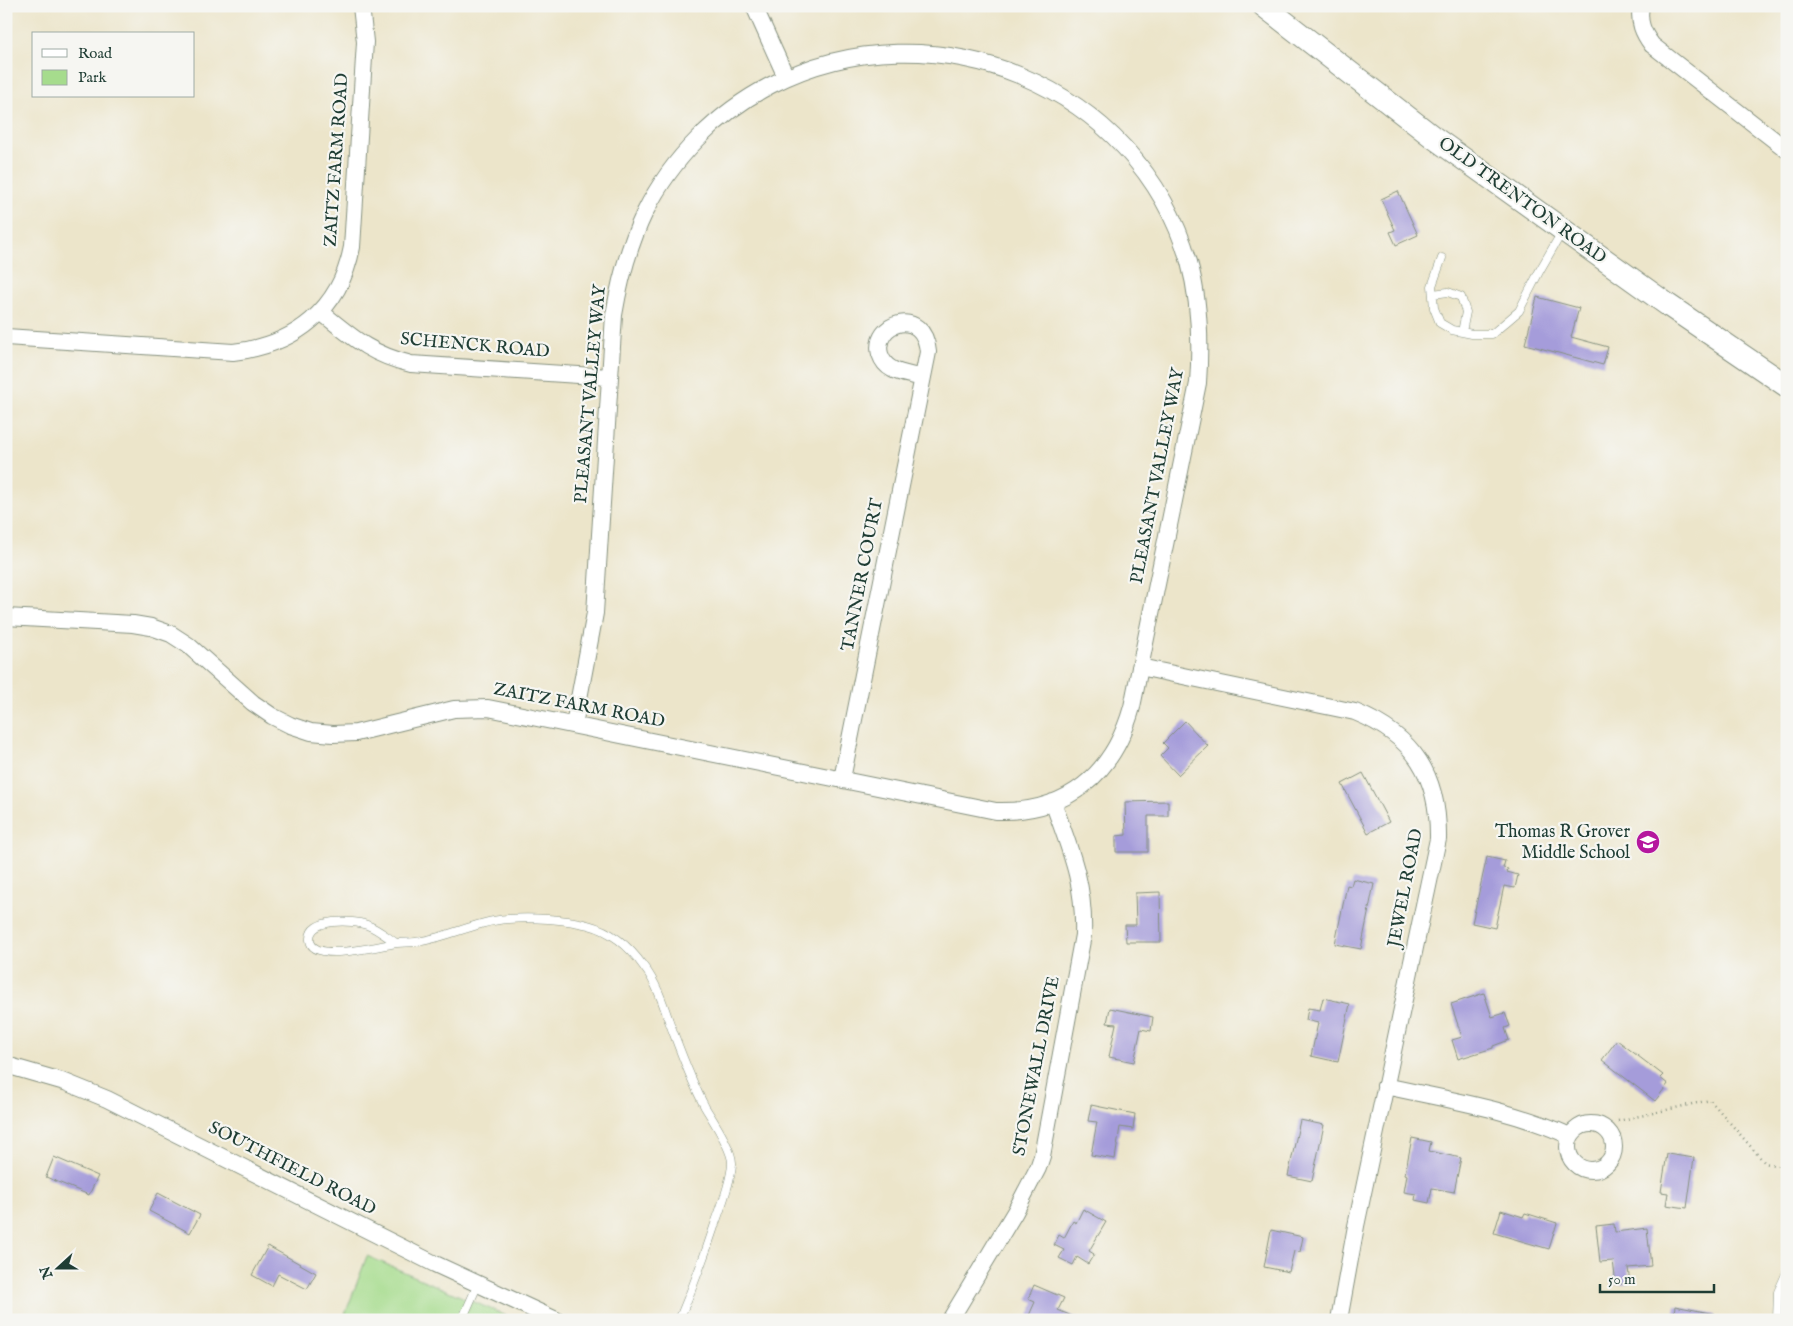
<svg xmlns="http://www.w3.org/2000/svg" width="1793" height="1326" viewBox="0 0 1793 1326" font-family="'IM FELL English',serif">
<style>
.green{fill:#a6dc8d;stroke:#628c60}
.building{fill:#a59cda}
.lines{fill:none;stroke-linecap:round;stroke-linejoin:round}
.service-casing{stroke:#86917f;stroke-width:9}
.minor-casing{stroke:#86917f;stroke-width:18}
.secondary-casing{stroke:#86917f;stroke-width:24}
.path{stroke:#86917f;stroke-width:2.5;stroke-dasharray:1 4;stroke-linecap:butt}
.service{stroke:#fff;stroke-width:8}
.minor{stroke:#fff;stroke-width:16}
.secondary{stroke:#fff;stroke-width:22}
.labels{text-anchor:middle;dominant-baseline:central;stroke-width:4.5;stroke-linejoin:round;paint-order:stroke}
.street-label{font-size:18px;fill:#1f3d34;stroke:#f6f6f2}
.poi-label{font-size:18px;fill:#1f3d34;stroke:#f6f6f2;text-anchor:end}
</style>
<rect width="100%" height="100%" fill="#f6f6f2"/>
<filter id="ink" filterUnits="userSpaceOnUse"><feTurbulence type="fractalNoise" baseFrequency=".02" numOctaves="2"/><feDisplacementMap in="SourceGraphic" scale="10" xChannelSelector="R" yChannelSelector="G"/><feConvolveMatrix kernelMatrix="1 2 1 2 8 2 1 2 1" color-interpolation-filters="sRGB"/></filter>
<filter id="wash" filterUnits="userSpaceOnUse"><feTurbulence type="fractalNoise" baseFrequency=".0096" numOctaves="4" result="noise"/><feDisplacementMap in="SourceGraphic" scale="20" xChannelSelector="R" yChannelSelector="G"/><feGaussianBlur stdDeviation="1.12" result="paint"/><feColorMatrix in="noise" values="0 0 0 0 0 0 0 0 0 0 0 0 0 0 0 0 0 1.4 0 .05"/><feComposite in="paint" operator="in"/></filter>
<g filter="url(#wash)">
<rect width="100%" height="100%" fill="#ece5ca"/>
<path class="green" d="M367,1256L516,1320H343Z"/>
<g id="blocks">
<path class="building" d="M1398,191L1418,235L1396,245L1390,232L1395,230L1381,199Z
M1537,297L1579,308L1571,337L1608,347L1603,365L1525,344Z
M1185,721L1208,746L1178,775L1160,756L1168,748L1163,743Z
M1363,773L1389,822L1368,833L1342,784Z
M1168,801V816H1148V852H1116V836L1126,835L1125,802Z
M1487,857L1505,861L1503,868L1508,869L1507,872L1518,875L1515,888L1504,886L1495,928L1472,923Z
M1353,879L1374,884L1361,949L1335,944L1347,885L1351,886Z
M1160,892L1161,942H1126L1125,925H1136L1135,893Z
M1484,993L1492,1017L1505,1013L1510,1026L1505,1028L1509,1040L1493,1046V1048L1458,1059L1452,1040L1462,1037L1451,1004Z
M1323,998L1350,1004L1338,1062L1311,1056L1318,1023L1306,1020L1308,1008L1320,1010Z
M1110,1008L1153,1017L1151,1031L1141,1029L1134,1062L1109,1057L1116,1024L1107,1023Z
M1617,1040L1663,1075L1660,1078L1668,1084L1655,1101L1602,1060Z
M1091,1105L1135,1114L1133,1129L1120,1127L1115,1159L1091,1155L1097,1122L1088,1121Z
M1300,1120L1324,1125L1312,1181L1288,1176Z
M1412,1138L1431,1142L1429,1151L1461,1158L1454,1192L1432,1188L1429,1203L1415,1200L1416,1194L1404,1192L1407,1175L1405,1174Z
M1667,1154L1694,1158L1687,1208L1666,1205L1668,1193L1661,1192Z
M54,1157L98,1176L89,1195L46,1177Z
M158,1193L200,1215L190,1233L149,1211Z
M1083,1209L1106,1222L1089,1251L1094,1254L1088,1264L1077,1257L1073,1265L1059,1258L1064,1250L1054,1245L1059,1235L1064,1238L1073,1221L1076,1223Z
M1501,1210L1523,1217L1525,1213L1557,1223L1549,1249L1494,1233Z
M1614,1224L1615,1232L1647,1228L1651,1266L1628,1268L1630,1283L1616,1284L1613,1261L1600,1262L1596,1226Z
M1271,1230L1303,1237L1300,1252L1294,1251L1289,1272L1264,1267Z
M268,1246L316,1273L307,1289L278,1274L272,1286L252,1275Z
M1034,1285L1064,1298L1058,1310L1081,1320H1027L1035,1302L1028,1299Z
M1675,1306L1715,1314V1320H1673Z"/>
</g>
</g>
<g filter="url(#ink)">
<use href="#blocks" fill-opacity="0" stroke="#86917f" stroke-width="1"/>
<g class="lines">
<g class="service-casing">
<path id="service" d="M1442,258L1432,286L1434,308L1440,323L1452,330L1472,334H1492L1519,311L1540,270L1562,232
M1433,294L1448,292L1461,297L1466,312L1462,332
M396,943C387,937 378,929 367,925C354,920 308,917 310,940C312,964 381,945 397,943C405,942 414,943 422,941C451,936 478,921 508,919C531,917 565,919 588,925C612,931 630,947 644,967C656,982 663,1003 669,1021C680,1050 690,1079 705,1107C712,1119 733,1150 732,1164C731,1180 722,1205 716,1221C705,1255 693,1287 679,1320
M462,1320L478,1284
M1777,1320L1778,1292L1787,1272"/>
</g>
<g class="minor-casing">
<path id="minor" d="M754,6L786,77
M1641,6C1638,22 1643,33 1652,45L1787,150
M321,312C353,338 370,354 411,364L609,377
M6,337L233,352C295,345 340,310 352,247L365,42L361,6
M6,617L133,624L151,627L171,634L188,645L253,703L272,716L290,725L311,732L333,734L356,733L454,709L488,708L996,811C1067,813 1113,775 1132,707L1198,383C1201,341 1200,302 1189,262C1138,85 932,2 771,85C717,113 672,158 645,212C629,245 620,279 614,315L595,613L574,725
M1140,667L1355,712C1414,736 1439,776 1438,839L1356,1226L1339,1320
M842,779L928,352C924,305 872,323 880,354C882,360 886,366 892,369C900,374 913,375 922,378
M6,1065L65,1082L107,1099L435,1264L556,1320
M1385,1086C1449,1100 1510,1109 1570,1136
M1568 1147a23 23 0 1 1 46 0a23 23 0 1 1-46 0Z
M950,1320L1015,1212L1038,1168L1042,1156L1083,935C1085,883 1070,850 1053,802"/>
</g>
<g class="secondary-casing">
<path id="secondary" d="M1264,6L1433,137L1668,305L1787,386"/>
</g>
<path class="path" d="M1618,1121L1710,1100L1765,1163L1787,1168"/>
<use href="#service" class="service"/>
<use href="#minor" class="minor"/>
<use href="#secondary" class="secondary"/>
</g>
</g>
<defs>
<g id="school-disc" transform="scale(1.25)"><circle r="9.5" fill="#b5179e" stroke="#f6f6f2"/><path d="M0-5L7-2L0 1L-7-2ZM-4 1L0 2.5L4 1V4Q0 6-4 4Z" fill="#fff"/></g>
</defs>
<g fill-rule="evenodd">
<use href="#school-disc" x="1648" y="842"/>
</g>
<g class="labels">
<g class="street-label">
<text transform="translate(337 160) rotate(-86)">ZAITZ FARM ROAD</text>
<text transform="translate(1522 201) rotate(36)">OLD TRENTON ROAD</text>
<text transform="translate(475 346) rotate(5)">SCHENCK ROAD</text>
<text transform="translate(591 394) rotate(-85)">PLEASANT VALLEY WAY</text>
<text transform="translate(1158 476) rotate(-79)">PLEASANT VALLEY WAY</text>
<text transform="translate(863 575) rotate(-79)">TANNER COURT</text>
<text transform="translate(579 706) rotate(11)">ZAITZ FARM ROAD</text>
<text transform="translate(1406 888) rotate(-79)">JEWEL ROAD</text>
<text transform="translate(1037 1066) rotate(-79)">STONEWALL DRIVE</text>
<text transform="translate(292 1169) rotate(27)">SOUTHFIELD ROAD</text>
</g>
<g class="poi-label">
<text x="1630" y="832">Thomas R Grover<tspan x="1630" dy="21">Middle School</tspan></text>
</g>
</g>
<rect width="1793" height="1326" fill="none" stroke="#f6f6f2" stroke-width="25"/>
<rect x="32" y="32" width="162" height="65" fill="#f6f6f2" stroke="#a0aca6"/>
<rect x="42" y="49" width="25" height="8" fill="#ffffff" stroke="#a0aca6"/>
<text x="78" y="58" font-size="15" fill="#1f3d34">Road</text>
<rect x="42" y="70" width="25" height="15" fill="#a6dc8d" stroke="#a0aca6"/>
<text x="78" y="82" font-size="15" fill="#1f3d34">Park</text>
<g transform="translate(58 1268) rotate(249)" stroke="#f6f6f2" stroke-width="4" paint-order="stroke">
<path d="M0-4L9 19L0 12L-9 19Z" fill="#1f3d34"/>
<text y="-8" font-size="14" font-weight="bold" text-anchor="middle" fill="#1f3d34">N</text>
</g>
<path d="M1600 1284v8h114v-8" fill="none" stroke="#1f3d34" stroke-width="2.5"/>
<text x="1608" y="1284" font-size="15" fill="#1f3d34" stroke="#f6f6f2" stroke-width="4" paint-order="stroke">50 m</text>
</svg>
